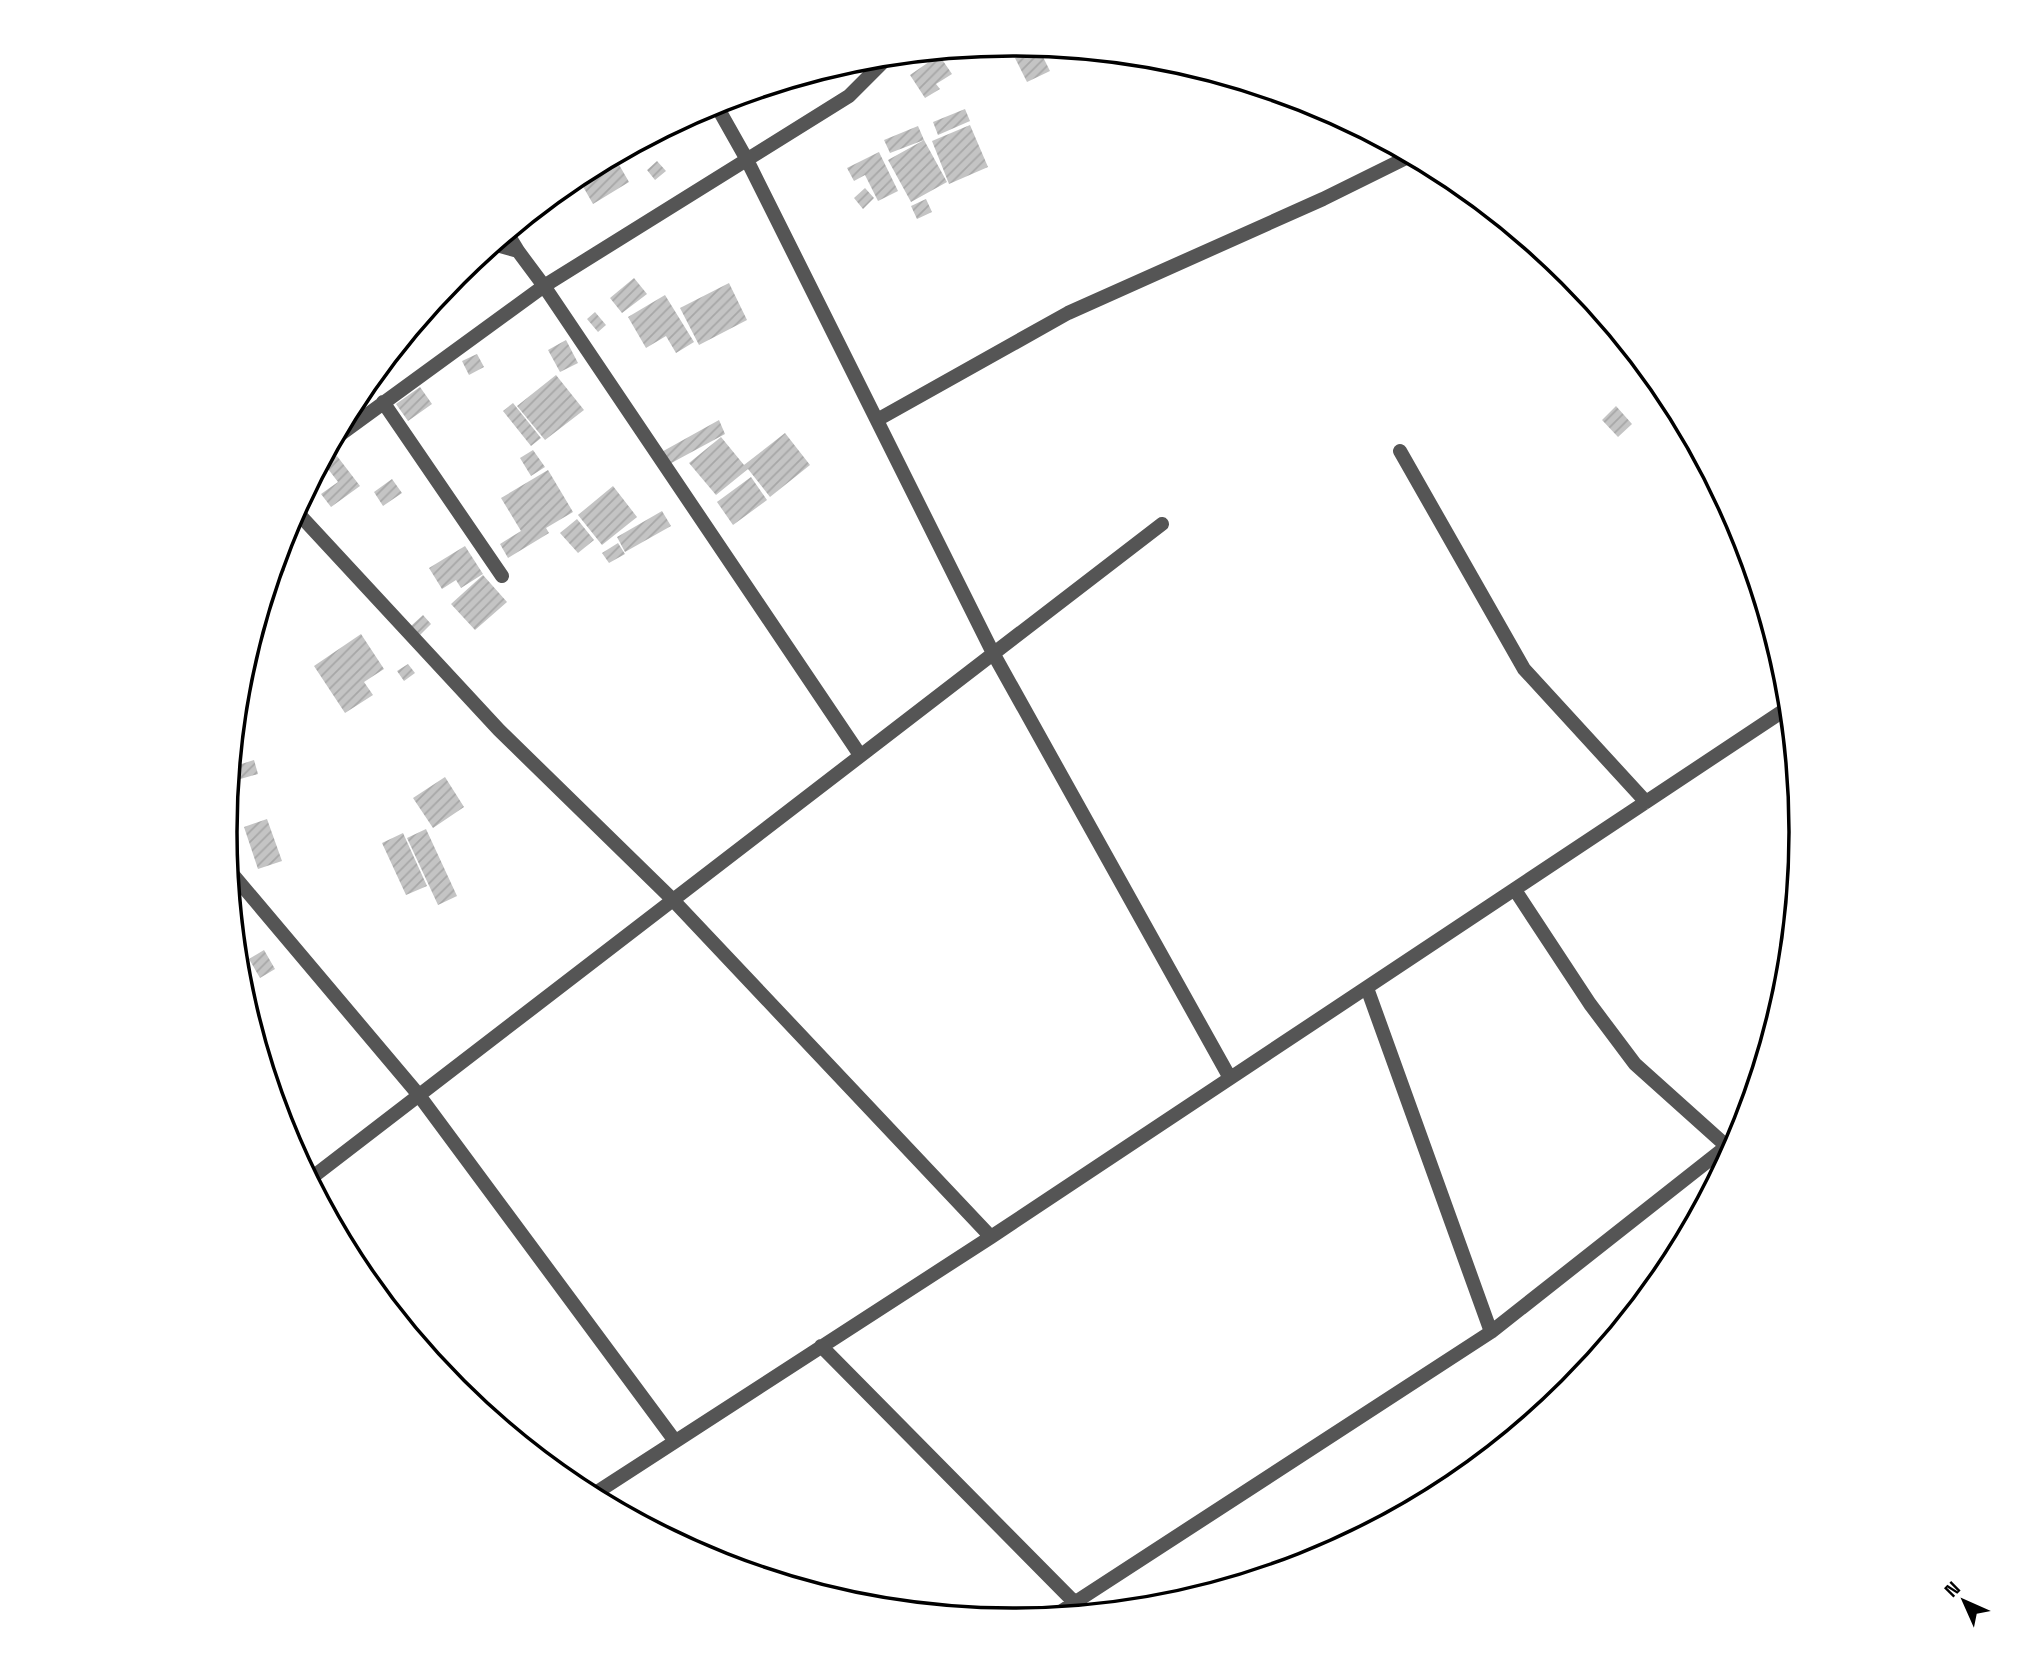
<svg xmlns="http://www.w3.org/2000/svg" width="2027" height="1664" viewBox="0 0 2027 1664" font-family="'Space Grotesk',sans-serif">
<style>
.building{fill:url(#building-hatch)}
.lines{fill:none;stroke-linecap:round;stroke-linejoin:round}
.minor{stroke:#555;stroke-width:14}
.rim{fill:none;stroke:#000;stroke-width:3.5}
</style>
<defs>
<pattern id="building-hatch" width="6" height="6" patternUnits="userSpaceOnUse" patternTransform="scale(1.75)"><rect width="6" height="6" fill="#c4c4c4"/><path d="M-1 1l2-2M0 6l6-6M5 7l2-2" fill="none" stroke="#a7a7a7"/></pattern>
</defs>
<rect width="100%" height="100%" fill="#fff"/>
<path class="building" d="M1038,47L1050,71L1027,82L1015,58Z
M939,55L952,74L936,84L940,89L925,98L910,75Z
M965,109L970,121L938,135L933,122Z
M970,125L988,167L949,184L932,141Z
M918,126L924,140L890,153L884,140Z
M924,140L947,182L911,202L888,160Z
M879,152L898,191L878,201L865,175L854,181L847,168Z
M614,156L629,182L593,204L577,176Z
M657,161L666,171L655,180L647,170Z
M865,188L874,198L863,209L854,198Z
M926,199L932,212L917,219L911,206Z
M634,278L647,294L622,313L610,298Z
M729,283L747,320L699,345L680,308Z
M665,295L694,342L676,353L666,336L646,348L628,317Z
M595,312L606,325L598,332L587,319Z
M566,340L578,363L560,372L548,350Z
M477,354L484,367L469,375L462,361Z
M556,375L584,410L545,440L517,406Z
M420,387L432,404L408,421L396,404Z
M513,403L541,438L531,446L503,411Z
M1616,406L1632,424L1618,437L1602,420Z
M719,420L725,434L664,467L658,454Z
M785,433L810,465L770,497L748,469L716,495L689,463L721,437L744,465Z
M533,450L545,467L531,476L520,458Z
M337,456L360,486L331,507L321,494L338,482L325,465Z
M548,470L573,512L546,528L549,533L508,558L500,544L521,531L501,498Z
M751,477L767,500L733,525L717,502Z
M392,479L402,493L383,506L374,492Z
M613,486L637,517L602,545L578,515Z
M662,511L671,526L625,552L617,537Z
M577,519L594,540L578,553L560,533Z
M618,543L625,554L609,563L602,553Z
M465,546L483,574L461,588L456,580L442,589L429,568Z
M279,552L285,571L272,575V573Z
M483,575L507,602L475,630L451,604Z
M423,615L431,624L420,635L411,626Z
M361,634L384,669L364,682L373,695L345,713L314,666Z
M408,664L415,673L404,681L397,671Z
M254,760L258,774L230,782L232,767Z
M445,777L464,807L433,828L413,798Z
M267,819L282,861L258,869L244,827Z
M426,829L457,896L438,905L407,838Z
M403,833L427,886L406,895L382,843Z
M236,912L244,928L235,933L233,913Z
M264,950L275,969L260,978L249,959Z"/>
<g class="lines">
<path class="minor" d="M715,103L746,158L993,653L1230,1078
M507,233L518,251
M493,244L518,251L544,286L860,755
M383,402L502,576
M877,420L1068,313L1323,199L1412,155
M334,439L544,286L849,96L889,56
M1400,451L1524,669L1646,802
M296,511L499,730L671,898L991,1237
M229,870L418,1094L675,1441
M1515,890L1590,1004L1635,1064L1732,1151
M1367,988L1491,1332
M310,1179L1162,524
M821,1346L1085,1613
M591,1496L991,1237L1789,707
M1054,1616L1491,1332L1741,1135"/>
</g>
<path d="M0 0H2027V1664H0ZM237 832a776 776 0 1 1 1552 0a776 776 0 1 1-1552 0Z" fill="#fff" fill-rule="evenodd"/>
<path class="rim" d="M237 832a776 776 0 1 1 1552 0a776 776 0 1 1-1552 0Z"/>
<g transform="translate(1964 1601) rotate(315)" stroke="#ffffff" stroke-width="5" paint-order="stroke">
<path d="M0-5L12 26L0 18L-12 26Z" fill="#000000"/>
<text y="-10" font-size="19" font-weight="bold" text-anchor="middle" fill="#000000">N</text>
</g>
</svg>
